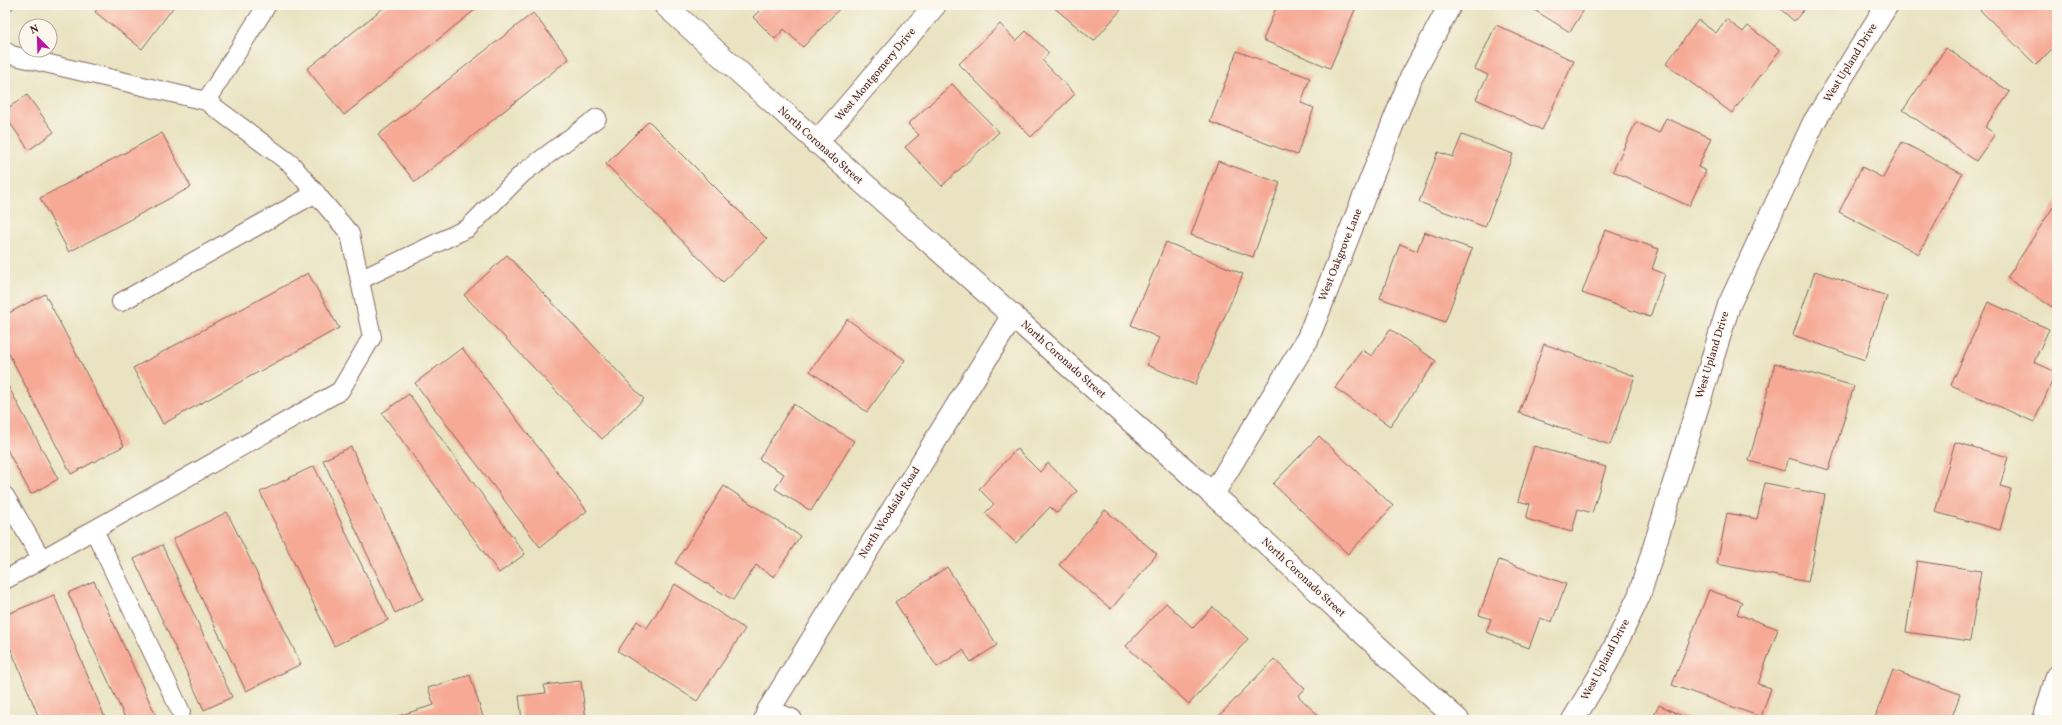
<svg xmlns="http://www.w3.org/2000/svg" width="2062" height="725" viewBox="0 0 2062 725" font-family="Vollkorn,serif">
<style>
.building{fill:#f6aa96}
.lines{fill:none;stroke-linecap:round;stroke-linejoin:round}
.service-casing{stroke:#826460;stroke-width:20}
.minor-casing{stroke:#826460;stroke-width:24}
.tertiary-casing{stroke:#826460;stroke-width:24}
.service{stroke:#fff;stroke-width:18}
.minor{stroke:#fff;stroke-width:22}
.tertiary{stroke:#fff;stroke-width:22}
.labels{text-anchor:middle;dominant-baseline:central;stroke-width:3;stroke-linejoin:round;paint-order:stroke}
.street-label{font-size:11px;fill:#4a1f2b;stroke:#fbf7ec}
</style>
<rect width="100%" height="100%" fill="#fbf7ec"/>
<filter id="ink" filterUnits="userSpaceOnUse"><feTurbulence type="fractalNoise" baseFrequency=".025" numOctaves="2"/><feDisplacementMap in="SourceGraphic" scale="8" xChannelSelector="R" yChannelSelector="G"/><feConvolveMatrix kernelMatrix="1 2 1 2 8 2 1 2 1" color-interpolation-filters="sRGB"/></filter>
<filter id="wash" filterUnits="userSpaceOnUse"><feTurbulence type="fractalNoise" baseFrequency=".012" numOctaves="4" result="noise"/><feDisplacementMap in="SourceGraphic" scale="16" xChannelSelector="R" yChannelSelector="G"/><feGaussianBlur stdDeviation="0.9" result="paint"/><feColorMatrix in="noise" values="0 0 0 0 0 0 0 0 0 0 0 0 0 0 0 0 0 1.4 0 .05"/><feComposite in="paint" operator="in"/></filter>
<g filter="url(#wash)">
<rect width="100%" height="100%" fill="#e9e3c1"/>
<g id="blocks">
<path class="building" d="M5,5H16L5,16Z
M100,5H175L142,49L95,12Z
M387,5H481L344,115L307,69Z
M758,5H841L842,6L803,47L784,29L775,39L753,17L762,8Z
M1051,5H1125L1094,41Z
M1277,5H1357L1330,68L1263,40Z
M1526,5H1587L1570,32Z
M1776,5H1808L1794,21Z
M1975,5H2057V44L2036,65Z
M533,13L569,59L415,182L378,135Z
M1726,19L1743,32L1748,26L1780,50L1732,113L1666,64L1698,20L1716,33Z
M1000,24L1016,41L1026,31L1049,53L1042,60L1075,94L1031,137L959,64Z
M1496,25L1574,61L1542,130L1476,99L1488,75L1475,69Z
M1946,48L2010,92L1985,127L1995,134L1976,161L1903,110Z
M1237,51L1310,78L1301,103L1314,108L1297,155L1210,122Z
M952,84L999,132L942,186L905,147L919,135L908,124Z
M27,95L54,132L29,150L5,116V110Z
M1666,118L1711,138L1698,167L1706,171L1689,206L1613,171L1636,122L1659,133Z
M649,121L767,239L723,282L606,164Z
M162,133L191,187L69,252L40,198Z
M1462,135L1513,154L1485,227L1419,202L1438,152L1453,157Z
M1902,142L1962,174L1919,254L1839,212L1862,167L1883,178Z
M1218,161L1280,183L1253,257L1191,235Z
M2057,201V310L2007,278Z
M1605,230L1659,249L1652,269L1665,274L1650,317L1582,293Z
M1424,232L1472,249L1445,322L1380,298L1400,244L1417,251Z
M1166,242L1243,274L1195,385L1147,365L1159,338L1131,325Z
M507,255L644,399L602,439L464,295Z
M1815,271L1887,296L1865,360L1793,335Z
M308,273L339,328L163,424L133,368Z
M45,294L124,446L71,474L5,346V315Z
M1988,302L2049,329L2034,362L2056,372L2034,422L1951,385Z
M847,319L905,360L867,412L810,371Z
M1390,329L1436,361L1390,426L1335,388L1362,350L1372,356Z
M1544,344L1635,376L1610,445L1519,413Z
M462,348L587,511L540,547L415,383Z
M1775,363L1854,386L1829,470L1788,458L1784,471L1749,461Z
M5,380L58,479L31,494L5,446Z
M409,394L525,554L499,573L382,413Z
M793,404L854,441L811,511L775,489L784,474L759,459Z
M1319,436L1393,506L1348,554L1273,484Z
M1955,442L2008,457L2000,486L2011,489L2000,530L1935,512Z
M1534,446L1606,467L1592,513L1578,509L1572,532L1526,519L1530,504L1518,501Z
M351,447L423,599L395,613L323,460Z
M1017,449L1040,472L1048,463L1077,491L1057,513L1050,507L1016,543L985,513L994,504L979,489Z
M314,466L388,620L334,646L260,492Z
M1765,483L1825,495L1808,582L1717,564L1727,513L1757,519Z
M724,486L800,536L774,577L756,565L733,600L675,563Z
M1105,510L1157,554L1111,609L1059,565Z
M227,512L301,664L246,691L173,539Z
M162,545L232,697L204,710L134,559Z
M1499,560L1566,584L1552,622L1540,618L1529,648L1486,632L1491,619L1479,615Z
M1917,561L1981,571L1970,641L1906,632Z
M947,567L997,645L971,662L963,650L937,667L895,602Z
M94,581L158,720H126L68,593Z
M675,584L745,629L697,701L618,651L637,621L647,628Z
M1709,590L1742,602L1737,614L1778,629L1758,684L1771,688L1761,717L1672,685Z
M54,595L106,720H40L5,635V615Z
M1166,603L1193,628L1213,607L1248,639L1189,704L1126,646Z
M1274,659L1305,689L1298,696L1320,717L1316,720H1215Z
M1893,670L1960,694L1951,720H1874Z
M470,675L484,720H391V718L434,705L428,688Z
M581,681L586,720H522L519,696L546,693L544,685Z
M1659,705L1691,720H1652Z"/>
</g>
</g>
<g filter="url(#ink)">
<use href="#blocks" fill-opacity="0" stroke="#826460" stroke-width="1"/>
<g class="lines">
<g class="service-casing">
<path id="service" d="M5,51L11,55L206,101L291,164L350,234L372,337L340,391L5,580
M206,101L267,5
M360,280L468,228L523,173L597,118
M121,302L316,193
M5,496L41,558
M94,530L181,712"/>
</g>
<g class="minor-casing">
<path id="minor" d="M665,5C845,169 1028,328 1209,491C1293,566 1374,645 1458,720
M816,143L935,5
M1213,494L1308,338L1411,78L1450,5
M768,711L791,720
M765,720L768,711L1013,315
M1573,720L1606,665L1639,596L1729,305L1814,122L1887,5"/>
</g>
<g class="tertiary-casing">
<path id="tertiary" d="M2044,720L2057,676"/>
</g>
<use href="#service" class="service"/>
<use href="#minor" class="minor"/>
<use href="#tertiary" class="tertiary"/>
</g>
</g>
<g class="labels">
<g class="street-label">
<text transform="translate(1851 63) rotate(-58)">West Upland Drive</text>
<text transform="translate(876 75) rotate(-50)">West Montgomery Drive</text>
<text transform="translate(820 146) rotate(42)">North Coronado Street</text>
<text transform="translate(1341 255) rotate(-68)">West Oakgrove Lane</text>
<text transform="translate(1713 355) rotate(-73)">West Upland Drive</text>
<text transform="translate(1063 360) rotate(42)">North Coronado Street</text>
<text transform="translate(890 513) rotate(-58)">North Woodside Road</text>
<text transform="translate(1303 578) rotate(43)">North Coronado Street</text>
<text transform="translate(1606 660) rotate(-62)">West Upland Drive</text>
</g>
</g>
<rect width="2062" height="725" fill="none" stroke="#fbf7ec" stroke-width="20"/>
<g transform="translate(38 38) rotate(337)"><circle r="19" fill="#fbf7ec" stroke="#b4a19f"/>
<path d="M0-3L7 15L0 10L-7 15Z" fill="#b5179e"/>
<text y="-6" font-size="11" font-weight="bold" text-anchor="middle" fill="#4a1f2b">N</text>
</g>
</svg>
